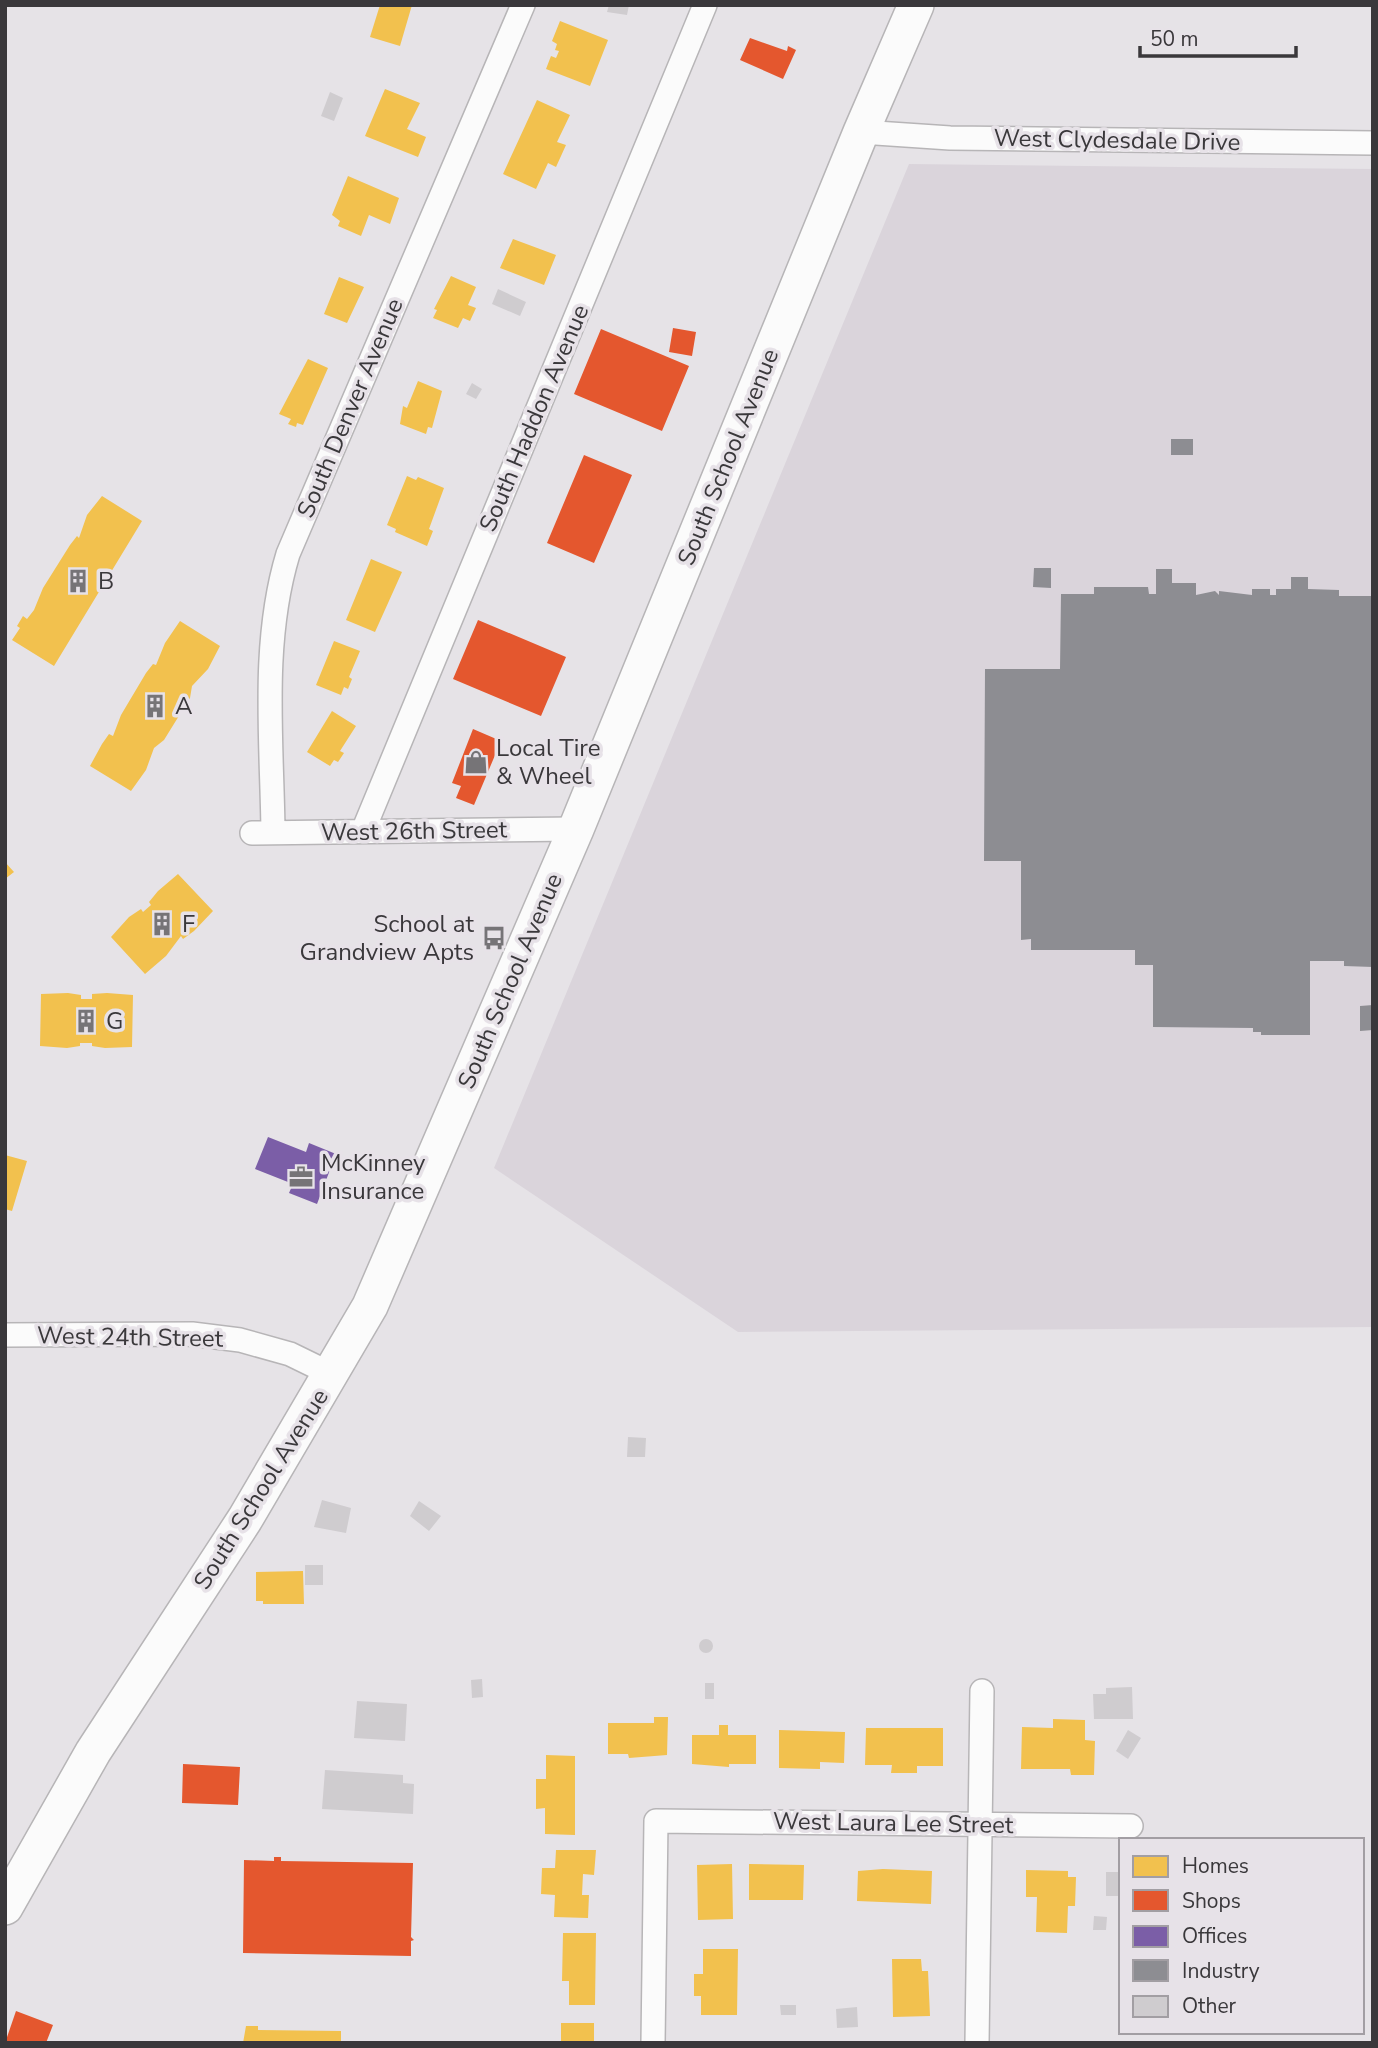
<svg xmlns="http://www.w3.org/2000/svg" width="1378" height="2048" viewBox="0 0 1378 2048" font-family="'Nunito Sans',sans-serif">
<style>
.built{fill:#dad4db}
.homes{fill:#f2c14e}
.shops{fill:#e4572e}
.offices{fill:#7b5ea7}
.industry{fill:#8d8d92}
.building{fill:#cfcccf}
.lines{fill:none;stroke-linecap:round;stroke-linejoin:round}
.minor-casing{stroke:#b7b5b7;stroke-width:26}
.primary-casing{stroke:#b7b5b7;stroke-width:38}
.minor{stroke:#fbfbfb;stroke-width:23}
.primary{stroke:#fbfbfb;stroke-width:35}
.labels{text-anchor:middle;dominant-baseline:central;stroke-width:7;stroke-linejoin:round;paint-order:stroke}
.street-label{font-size:24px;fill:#3a383b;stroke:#e7e2e8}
.poi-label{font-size:24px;fill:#3a383b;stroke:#e7e2e8;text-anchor:start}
</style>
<rect width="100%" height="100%" fill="#e6e3e7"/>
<path class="built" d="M909,164L1373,169V1327L738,1332L494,1168Z"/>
<path class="homes" d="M380,5H412L400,46L370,37Z
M560,21L608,40L590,86L546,69L551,56L556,58L559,51L555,50L557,44L552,41Z
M385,89L420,103L407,129L426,137L418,157L365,136Z
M537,100L570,115L557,142L566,145L556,167L548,163L536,189L503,174Z
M348,176L399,198L390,224L369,215L361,236L338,226L340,221L332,215Z
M513,239L556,255L544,285L500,268Z
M451,276L476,287L468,305L476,308L470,321L463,318L458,328L433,318L437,310L434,309Z
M339,277L364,287L347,323L324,314Z
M308,359L328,368L303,425L297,423L296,427L288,424L291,419L279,414Z
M418,381L442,391L432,428L428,427L426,434L400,424L403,406L407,408Z
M407,476L416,480L418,477L444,488L429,529L433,531L427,546L395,532L396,529L387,525Z
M102,496L142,521L54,666L12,640L20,628L17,626L23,616L27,619L34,610L43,588L70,545L77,536L79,538L87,515Z
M371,559L402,572L375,632L346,620Z
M180,621L220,646L208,669L192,686L190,698L164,740L154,748L146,770L131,791L90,766L102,744L109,734L113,736L121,715L146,673L153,664L156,665L165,643Z
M334,641L360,651L349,677L352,679L348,689L344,687L341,695L316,685Z
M332,711L356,726L340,751L344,753L338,762L334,760L330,766L307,752Z
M5,862L14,872L5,879Z
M178,874L213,911L194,931L183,939L181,936L166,956L145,974L111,937L129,917L141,909L143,912L151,905L149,902L158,891Z
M68,993L81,995V999H92V994L107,993L133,995L132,1047L105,1048L92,1046V1043H80V1046L67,1048L40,1046L41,994Z
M5,1155L27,1161L12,1211L5,1209Z
M303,1571L304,1604H263V1601H256V1572Z
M654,1717H668L667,1755L629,1758L628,1754H608V1723H654Z
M1053,1719L1085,1720V1740L1095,1741L1094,1775H1071L1070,1769H1021L1022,1727L1053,1728Z
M719,1725H728V1735H756V1764H729V1767L692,1764V1735H719Z
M866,1728H943V1766H917V1773H891L892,1765H865Z
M779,1730L845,1732L844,1763L820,1762V1769L779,1768Z
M546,1755L575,1756V1835L545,1834V1808L536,1809V1779H546Z
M556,1850H596L594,1875L583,1874L582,1895H589L588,1918L554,1917L555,1895L541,1894L542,1868H555Z
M732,1864L733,1919L698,1920L697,1865Z
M749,1864L804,1865L803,1900H749Z
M883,1869L932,1871L931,1904L857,1901L858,1871Z
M1026,1870L1068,1871V1877H1076L1075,1906H1068L1067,1933L1036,1932L1037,1897H1026Z
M563,1933H596L595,2005H569V1981H562Z
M703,1949H738L737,2015H701V1996H694V1974H703Z
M892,1959H921L922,1971H928L930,2016L893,2017Z
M561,2023H594V2043H561Z
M246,2026H258V2030L341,2031V2043H243Z"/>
<path class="shops" d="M750,38L787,51L788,46L796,50L783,79L740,60Z
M673,328L696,332L692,356L669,352Z
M601,329L689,366L662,431L574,394Z
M584,455L632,475L594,563L547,543Z
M478,620L566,657L541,716L453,679Z
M473,729L501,741L474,805L456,798L461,786L452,783Z
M183,1764L240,1767L238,1805L182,1803Z
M274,1857H281V1861L413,1863L411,1937L414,1940L411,1941V1956L243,1953L244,1860L274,1861Z
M16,2011L53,2025L46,2043H5Z"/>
<path class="offices" d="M268,1137L306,1152L309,1143L336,1154L317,1204L289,1193L293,1184L255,1169Z"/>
<path class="industry" d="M1171,439H1193V455H1171Z
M1034,568H1051V588L1033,587Z
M1156,569H1172V583H1196V595L1215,591L1219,595V591L1252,595V589H1270V595H1276V589H1291V577H1308V589L1339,590V596H1373V967L1344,966V961H1310V1035H1261V1032H1253V1028L1153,1027V965H1135V950H1031V939L1021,940V861H984L985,669H1060L1061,594H1094V587H1148L1149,594H1156Z
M1373,1005V1030L1360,1031V1006Z"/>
<path class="building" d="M609,5H629L627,15L607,12Z
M330,92L343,98L334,121L321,116Z
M498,289L526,302L520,316L492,304Z
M472,383L482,389L476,399L466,394Z
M628,1437L646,1438L645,1457H627Z
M322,1500L351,1508L346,1533L314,1527Z
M419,1501L441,1516L429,1531L410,1516Z
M305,1565H323V1585H305Z
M699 1646a7 7 0 1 1 14 0a7 7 0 1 1-14 0Z
M482,1679L483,1697L472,1698L471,1680Z
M705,1683H714V1699H705Z
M1132,1687L1133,1719H1094L1093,1694H1106V1688Z
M357,1701L407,1704L405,1741L354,1738Z
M1128,1730L1141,1738L1128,1759L1116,1751Z
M325,1770L403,1775V1783L414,1784L413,1814L322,1809Z
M1106,1872H1121V1896H1106Z
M1094,1916L1107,1917L1106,1930H1093Z
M780,2005H796V2015H781Z
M857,2007L858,2027L837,2028L836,2009Z"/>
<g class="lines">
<g class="minor-casing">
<path id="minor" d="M861,132L950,138L1373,143
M363,831L705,5
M273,832C272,741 261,643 288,554L523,5
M252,833L576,829
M5,1335L192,1334L240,1340L290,1354L331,1374
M653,2043L656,1821L1131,1826
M977,2043L982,1691"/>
</g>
<g class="primary-casing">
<path id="primary" d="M5,1907L93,1752L245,1519L370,1306L576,829L861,132L916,5"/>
</g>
<use href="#minor" class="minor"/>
<use href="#primary" class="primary"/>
</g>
<defs>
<g id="building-bare" transform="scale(1.89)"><path d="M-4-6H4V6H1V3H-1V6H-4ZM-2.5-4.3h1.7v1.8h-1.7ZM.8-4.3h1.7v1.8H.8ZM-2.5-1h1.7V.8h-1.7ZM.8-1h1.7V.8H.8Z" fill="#767477" stroke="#e7e2e8" stroke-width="2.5" paint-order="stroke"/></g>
<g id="shop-bare" transform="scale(1.89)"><path d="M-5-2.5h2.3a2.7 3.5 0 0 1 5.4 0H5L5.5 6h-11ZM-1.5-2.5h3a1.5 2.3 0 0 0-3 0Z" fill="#767477" stroke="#e7e2e8" stroke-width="2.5" paint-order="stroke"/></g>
<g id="bus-bare" transform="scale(1.89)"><path d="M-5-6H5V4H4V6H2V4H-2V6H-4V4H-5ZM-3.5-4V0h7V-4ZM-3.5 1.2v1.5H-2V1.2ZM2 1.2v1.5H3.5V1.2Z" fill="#767477" stroke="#e7e2e8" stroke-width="2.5" paint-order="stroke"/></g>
<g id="office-bare" transform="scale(1.89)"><path d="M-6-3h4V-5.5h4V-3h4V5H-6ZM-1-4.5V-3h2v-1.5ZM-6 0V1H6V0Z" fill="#767477" stroke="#e7e2e8" stroke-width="2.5" paint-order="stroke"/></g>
</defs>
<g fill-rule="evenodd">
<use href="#building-bare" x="78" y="581"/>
<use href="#building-bare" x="155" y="706"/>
<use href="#shop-bare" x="476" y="762"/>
<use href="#building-bare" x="162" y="924"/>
<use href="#bus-bare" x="494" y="938"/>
<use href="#building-bare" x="86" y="1021"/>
<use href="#office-bare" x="301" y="1177"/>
</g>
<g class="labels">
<g class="street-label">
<text transform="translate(1117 140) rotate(1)">West Clydesdale Drive</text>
<text transform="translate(350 408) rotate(-67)">South Denver Avenue</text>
<text transform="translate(534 418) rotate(-67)">South Haddon Avenue</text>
<text transform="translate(728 457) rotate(-68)">South School Avenue</text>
<text transform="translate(414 831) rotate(-1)">West 26th Street</text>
<text transform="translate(510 981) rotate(-67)">South School Avenue</text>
<text transform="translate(130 1337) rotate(1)">West 24th Street</text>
<text transform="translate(261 1489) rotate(-58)">South School Avenue</text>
<text transform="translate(893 1823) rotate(1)">West Laura Lee Street</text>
</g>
<g class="poi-label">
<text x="98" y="581">B</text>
<text x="175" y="706">A</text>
<text x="496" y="748">Local Tire<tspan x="496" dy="28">&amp; Wheel</tspan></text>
<text x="182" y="924">F</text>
<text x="474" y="924" text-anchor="end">School at<tspan x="474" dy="28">Grandview Apts</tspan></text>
<text x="106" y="1021">G</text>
<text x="321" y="1163">McKinney<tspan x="321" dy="28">Insurance</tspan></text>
</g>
</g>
<rect width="1378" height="2048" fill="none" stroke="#3a383b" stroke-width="14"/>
<rect x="1119" y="1838" width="245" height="196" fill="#e7e2e8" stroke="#a29ea3" stroke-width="2"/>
<rect x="1133" y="1856" width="35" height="21" fill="#f2c14e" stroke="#a29ea3" stroke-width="2"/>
<text x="1182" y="1873" font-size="21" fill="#3a383b">Homes</text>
<rect x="1133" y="1890" width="35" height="21" fill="#e4572e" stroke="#a29ea3" stroke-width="2"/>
<text x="1182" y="1908" font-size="21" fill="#3a383b">Shops</text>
<rect x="1133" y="1926" width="35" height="21" fill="#7b5ea7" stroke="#a29ea3" stroke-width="2"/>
<text x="1182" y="1943" font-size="21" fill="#3a383b">Offices</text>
<rect x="1133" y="1960" width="35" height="21" fill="#8d8d92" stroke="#a29ea3" stroke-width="2"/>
<text x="1182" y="1978" font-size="21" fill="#3a383b">Industry</text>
<rect x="1133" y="1996" width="35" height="21" fill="#cfcccf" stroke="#a29ea3" stroke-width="2"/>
<text x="1182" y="2013" font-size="21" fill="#3a383b">Other</text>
<path d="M1140 46v10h156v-10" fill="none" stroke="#3a383b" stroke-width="3.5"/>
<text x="1150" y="46" font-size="21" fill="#3a383b" stroke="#e7e2e8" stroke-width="5" paint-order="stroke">50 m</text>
</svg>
